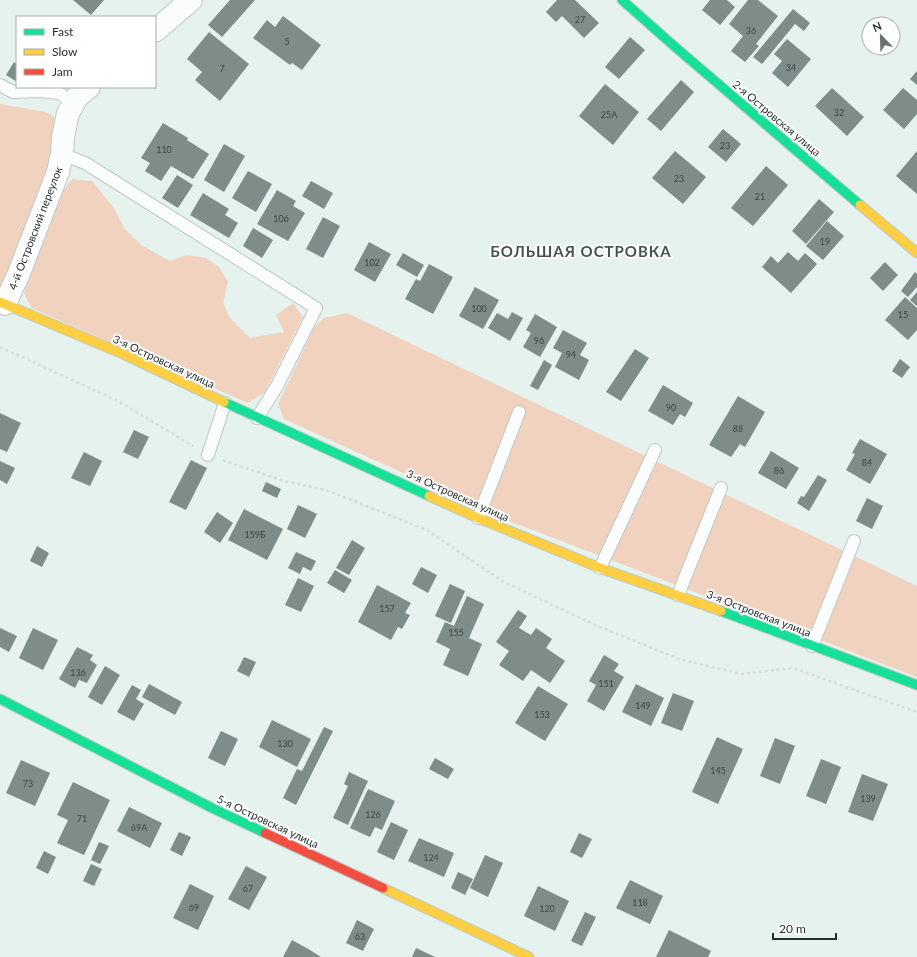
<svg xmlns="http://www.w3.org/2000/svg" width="917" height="957" viewBox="0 0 917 957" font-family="Lato,sans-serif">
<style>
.green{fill:#f1d2be}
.building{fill:#7e8d89}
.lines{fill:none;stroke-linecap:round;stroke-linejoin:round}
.lane-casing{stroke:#bdc8c4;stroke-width:14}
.street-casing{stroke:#bdc8c4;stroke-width:24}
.fast-casing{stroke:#bdc8c4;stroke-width:11}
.slow-casing{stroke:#bdc8c4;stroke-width:11}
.jam-casing{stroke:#bdc8c4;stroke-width:11}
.path{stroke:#d7dcda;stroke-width:2.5;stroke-dasharray:3 3;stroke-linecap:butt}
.lane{stroke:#fbfdfc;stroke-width:12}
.street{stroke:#fbfdfc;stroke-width:22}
.fast{stroke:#16e098;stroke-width:9}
.slow{stroke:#ffcf43;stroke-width:9}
.jam{stroke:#f24e42;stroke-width:9}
.labels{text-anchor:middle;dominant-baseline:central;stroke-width:4;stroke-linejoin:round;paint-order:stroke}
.number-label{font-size:9px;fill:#3b4642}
.street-label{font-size:11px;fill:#252f2b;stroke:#fff}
.district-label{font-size:15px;font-weight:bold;letter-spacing:1px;fill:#41554e;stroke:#fff}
</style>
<rect width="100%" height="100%" fill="#e5f2ee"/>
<path class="green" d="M0,104L45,112L54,117L56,141L43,186L10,278L0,288Z
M72,179L92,181L114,208L124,228L141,245L170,261L187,255L206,258L219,267L228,282L223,303L230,318L250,338L284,332L276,315L293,303L303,317L265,392L248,403L31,308L24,293L58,197Z
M347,313L917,586V677L509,521L284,419L278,404L315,326L324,318Z"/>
<path class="building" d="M73,0H104L91,15Z
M230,0H255L222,37L208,25Z
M557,0H575L599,23L584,38L562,16L556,22L546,12Z
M710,0H727L735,7L720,25L702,10Z
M748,0H758L778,16L756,44L759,46L745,62L731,51L743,36L729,24Z
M793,9L810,23L804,31L795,24L762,64L753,57Z
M283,16L321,45L302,70L292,63L290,65L253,38L267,20L275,27Z
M209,32L249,64L220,101L195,80L202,72L187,59Z
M630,37L645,50L619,79L605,67Z
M787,39L811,59L788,87L772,73L782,61L774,54Z
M14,62L17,64V82L6,75Z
M917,71V85L910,79Z
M681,80L694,92L661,131L647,119Z
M605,84L639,112L613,145L579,116Z
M832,88L864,117L847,136L815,106Z
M903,88L917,100V114L904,129L883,110Z
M163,123L188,138L187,140L209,154L193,179L171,166L161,181L145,171L150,163L141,158Z
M723,129L741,144L726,162L708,147Z
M224,144L245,156L224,192L204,180Z
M675,151L706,177L683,204L652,178Z
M917,151V194L896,176Z
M766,166L788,185L753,226L731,208Z
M248,171L272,184L256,212L232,198Z
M177,175L193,185L178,208L162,198Z
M311,181L333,193L324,209L302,196Z
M277,190L296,201L293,206L305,213L288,241L257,224Z
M203,193L229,209L225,215L238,223L229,238L190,215Z
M819,199L834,212L806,244L792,231Z
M323,217L340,226L323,258L306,249Z
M827,221L844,236L823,260L806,246Z
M253,228L273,240L262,258L243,246Z
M369,242L391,254L375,282L354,270Z
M788,252L798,261L805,253L817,264L791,293L762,267L771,256L778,263Z
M403,253L424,265L417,277L396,265Z
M885,262L898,275L883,291L870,278Z
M429,264L453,277L433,314L405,299L416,279L420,281Z
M915,272L917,274V287L908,297L901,291Z
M475,287L499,300L483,329L459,316Z
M917,292V306L910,300Z
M905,297L917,308V330L908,340L885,320Z
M512,312L523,318L510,341L488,328L497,313L508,319Z
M535,314L557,327L540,357L523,347L531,333L526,330Z
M563,330L587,343L580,355L589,360L579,380L555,367L562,353L553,348Z
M635,349L649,358L621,401L606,392Z
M900,359L910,367L902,378L892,371Z
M544,360L552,365L538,390L530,386Z
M663,385L693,403L685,417L680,414L673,425L648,411Z
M738,396L765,412L745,447L740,444L731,457L709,445Z
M0,413L21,423L7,452L0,449Z
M134,430L149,437L138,459L123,452Z
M860,439L887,454L870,484L846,470L855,454L852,453Z
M771,451L799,468L786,489L758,473Z
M84,452L102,461L90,486L71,478Z
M191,460L207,468L186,510L169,502Z
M0,461L15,468L7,484L0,480Z
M818,475L827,480L809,511L797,503L801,496L804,497Z
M266,482L281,489L277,498L262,491Z
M867,498L883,506L872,529L856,521Z
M298,505L317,514L305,538L287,529Z
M244,509L283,529L267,560L228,540Z
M217,512L233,523L220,543L204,532Z
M352,540L365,548L349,575L336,568Z
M37,546L49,553L42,567L30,561Z
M296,552L316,561L311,571L303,567L300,574L288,568Z
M421,567L437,575L428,593L412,584Z
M335,570L352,580L344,593L327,583Z
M298,578L314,586L301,612L285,605Z
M450,584L465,591L451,623L435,616Z
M377,585L411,603L405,613L410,615L402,629L398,627L391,640L358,622Z
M467,596L484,604L469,638L482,644L468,676L443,665L450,649L436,642L445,622L454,626Z
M518,610L527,616L519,628L531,635L536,628L552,639L546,648L565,661L550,683L531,670L523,681L499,665L509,651L496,642Z
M0,628L17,636L9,652L0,647Z
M33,628L58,640L43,670L19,658Z
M77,647L93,655L90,660L97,665L87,683L79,680L75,688L59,679Z
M604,655L619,664L614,671L624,677L604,711L587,701L596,685L589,681Z
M244,657L256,662L249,677L237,671Z
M105,666L120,675L102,705L88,697Z
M149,684L182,702L175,715L142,697Z
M636,684L664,698L651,726L622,712Z
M132,685L141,690L136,699L144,704L134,721L117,712Z
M538,686L568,704L545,741L515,723Z
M673,693L694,701L682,731L661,723Z
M272,720L311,739L297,767L259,747Z
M324,727L333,731L296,805L283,798L297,769L302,771Z
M221,731L238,739L225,766L208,758Z
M717,737L743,749L718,804L692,792Z
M775,738L795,746L780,784L760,776Z
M435,758L454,769L448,779L429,769Z
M821,759L841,767L826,804L806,796Z
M21,760L50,773L35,806L6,793Z
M349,772L368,781L348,825L333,818L348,786L344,784Z
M862,774L888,784L873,821L848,812Z
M73,782L110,800L84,855L57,843L68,820L57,815Z
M368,789L395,801L382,830L375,827L370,837L350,828Z
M129,807L162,823L150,848L117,831Z
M391,822L408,830L394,860L377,852Z
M179,832L191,837L182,856L170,850Z
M579,833L592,839L582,858L570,852Z
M419,838L454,853L444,877L408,861Z
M99,842L109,846L100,864L91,860Z
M44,851L56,857L48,874L36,868Z
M485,855L503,863L488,897L470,888Z
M91,864L102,869L94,886L83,881Z
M246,866L267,877L249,910L228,899Z
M458,872L473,879L465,895L451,888Z
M630,880L663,896L650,924L616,908Z
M190,884L214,896L198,930L173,918Z
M538,886L569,901L555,931L524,916Z
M585,912L596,917L582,946L571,941Z
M357,920L374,929L363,951L346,943Z
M669,930L711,951L708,957H656Z
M292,940L310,950L321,957H283Z
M416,948L435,957H412Z"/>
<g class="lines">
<g class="lane-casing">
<path id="lane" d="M0,85L13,92L41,91L59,93L74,103
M62,154L85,163L316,308L277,386L257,418
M208,455L225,403
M478,518L519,412
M600,568L655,450
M678,595L721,488
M812,646L854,541"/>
</g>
<g class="street-casing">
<path id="street" d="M155,31L191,0
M5,304L19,273L58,172L62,154L63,137L68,113L78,96L89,87"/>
</g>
<g class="fast-casing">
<path id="fast" d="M622,0L674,46L860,205
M224,402L429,496
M721,611L917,685
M0,699L214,809L265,833"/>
</g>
<g class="slow-casing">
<path id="slow" d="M860,205L917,253
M0,302L123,354L224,402
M429,496L478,518L600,568L721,611
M383,888L529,957"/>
</g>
<g class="jam-casing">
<path id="jam" d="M265,833L383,888"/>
</g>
<path class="path" d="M0,347L118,401L193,446
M223,460L284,481L326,490L427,530L502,581L593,624L679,659L741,674L793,668L917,712"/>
<use href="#lane" class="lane"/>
<use href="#street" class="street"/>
<use href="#fast" class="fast"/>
<use href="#slow" class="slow"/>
<use href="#jam" class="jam"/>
</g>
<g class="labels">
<g class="number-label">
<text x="580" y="19">27</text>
<text x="751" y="30">36</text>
<text x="287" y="41">5</text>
<text x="791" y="67">34</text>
<text x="222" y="68">7</text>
<text x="839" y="112">32</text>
<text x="609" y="114">25А</text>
<text x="725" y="145">23</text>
<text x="164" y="149">110</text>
<text x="679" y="178">23</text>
<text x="760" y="196">21</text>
<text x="281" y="218">106</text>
<text x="825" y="241">19</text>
<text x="372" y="262">102</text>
<text x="479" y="308">100</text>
<text x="903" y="314">15</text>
<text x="539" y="340">96</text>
<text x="571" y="354">94</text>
<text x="671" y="407">90</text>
<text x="738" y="428">88</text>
<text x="867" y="462">84</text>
<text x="779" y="470">86</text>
<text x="255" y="534">159Б</text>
<text x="387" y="608">157</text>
<text x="456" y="632">155</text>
<text x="78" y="672">136</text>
<text x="606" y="683">151</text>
<text x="643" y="705">149</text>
<text x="542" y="714">153</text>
<text x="285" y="743">130</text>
<text x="718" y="770">145</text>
<text x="28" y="783">73</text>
<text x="868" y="798">139</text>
<text x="373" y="814">126</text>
<text x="82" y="818">71</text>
<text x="139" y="827">69А</text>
<text x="431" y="857">124</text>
<text x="248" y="888">67</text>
<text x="640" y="902">118</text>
<text x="194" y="907">69</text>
<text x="547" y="908">120</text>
<text x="360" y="936">63</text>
</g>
<g class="street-label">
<text transform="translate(777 118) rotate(40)">2-я Островская улица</text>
<text transform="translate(35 228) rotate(-69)">4-й Островский переулок</text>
<text transform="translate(164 361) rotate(25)">3-я Островская улица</text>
<text transform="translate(458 495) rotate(24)">3-я Островская улица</text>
<text transform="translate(759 613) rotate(21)">3-я Островская улица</text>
<text transform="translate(268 821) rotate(25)">5-я Островская улица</text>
</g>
<g class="district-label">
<text x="581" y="251">БОЛЬШАЯ ОСТРОВКА</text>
</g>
</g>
<rect x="16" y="16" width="140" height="72" fill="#ffffff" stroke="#a8acaa"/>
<rect x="24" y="29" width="20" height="6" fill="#16e098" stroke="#a8acaa"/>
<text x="52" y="36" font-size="12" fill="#252f2b">Fast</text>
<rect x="24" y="49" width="20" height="6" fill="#ffcf43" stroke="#a8acaa"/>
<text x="52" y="56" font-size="12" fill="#252f2b">Slow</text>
<rect x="24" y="69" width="20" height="6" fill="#f24e42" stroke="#a8acaa"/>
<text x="52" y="76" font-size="12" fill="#252f2b">Jam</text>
<g transform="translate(881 36) rotate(337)"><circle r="19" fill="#ffffff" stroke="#a8acaa"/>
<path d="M0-3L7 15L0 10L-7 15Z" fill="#68736f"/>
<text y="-6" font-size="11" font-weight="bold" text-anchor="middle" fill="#252f2b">N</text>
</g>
<path d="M773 933v6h63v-6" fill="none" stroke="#252f2b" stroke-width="2"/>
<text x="779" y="933" font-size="12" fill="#252f2b" stroke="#ffffff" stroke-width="3" paint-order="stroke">20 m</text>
</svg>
